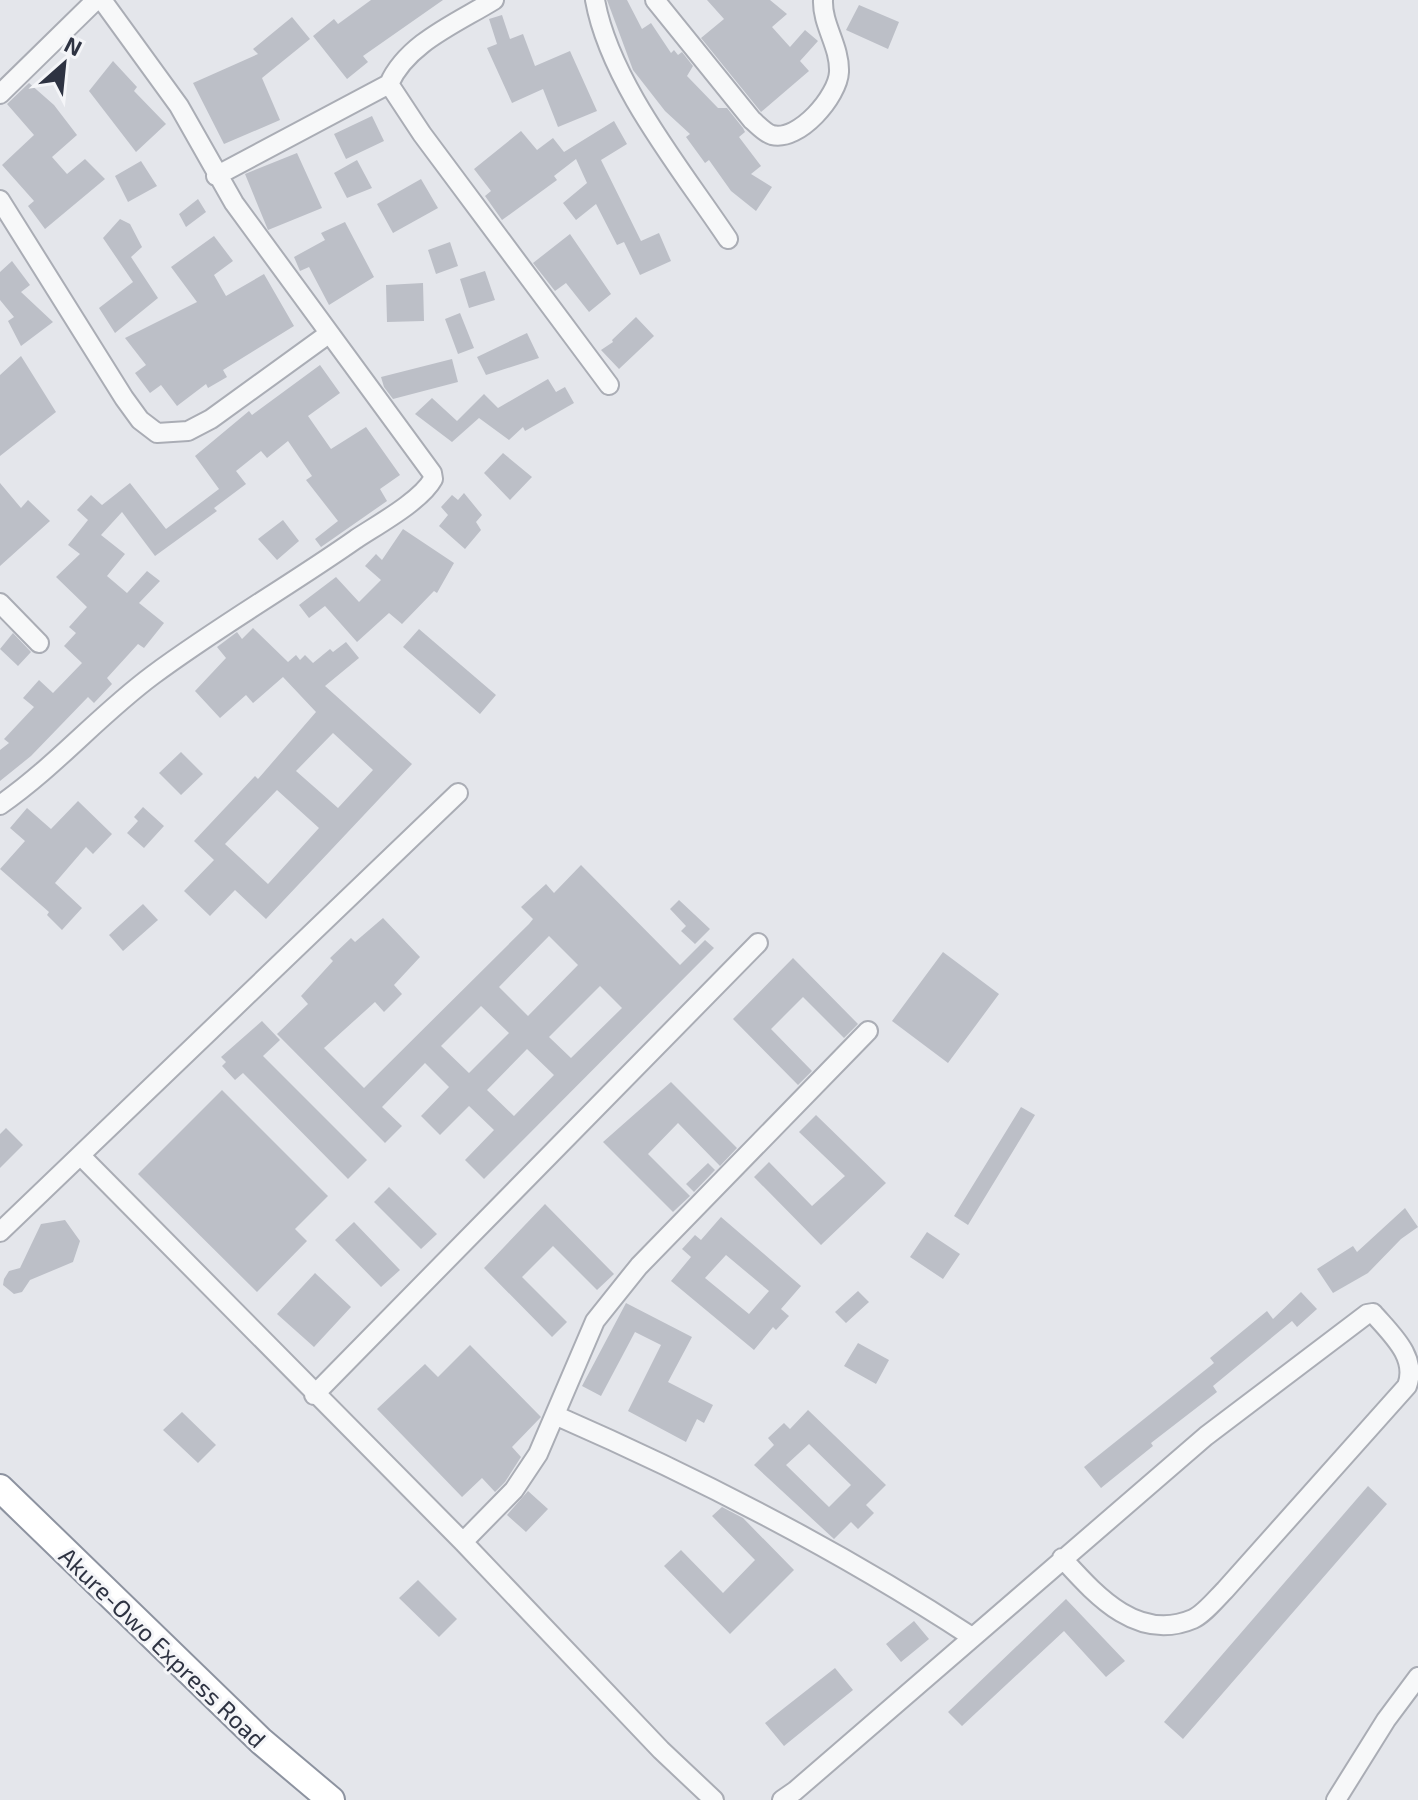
<svg xmlns="http://www.w3.org/2000/svg" width="1418" height="1800" viewBox="0 0 1418 1800" font-family="'Exo 2',sans-serif">
<style>
.building{fill:#bcbfc7;fill-rule:evenodd}
.lines{fill:none;stroke-linecap:round;stroke-linejoin:round}
.minor-casing{stroke:#aaadb5;stroke-width:22}
.highway-casing{stroke:#8d93a0;stroke-width:30}
.minor{stroke:#f7f8f9;stroke-width:18}
.highway{stroke:#fff;stroke-width:26}
.labels{text-anchor:middle;dominant-baseline:central;stroke-width:6;stroke-linejoin:round;paint-order:stroke}
.street-label{font-size:24px;fill:#2e3342;stroke:#f4f5f8}
</style>
<rect width="100%" height="100%" fill="#e4e6eb"/>
<path class="building" d="M371,0H443L363,56L368,62L347,79L313,36L334,19L338,24Z
M607,0H627L642,29L651,23L671,53L674,50L678,55L682,52L693,66L687,76L718,108H727L743,128L745,132L739,137L761,166L751,174L772,187L756,211L731,191L709,160L705,163L686,137L690,134L665,111L633,70Z
M707,0H770L787,14L772,27L790,47L805,30L818,41L800,61L809,71L761,112L701,38L724,19Z
M859,5L899,22L888,49L846,30Z
M502,15L510,39L523,34L535,66L570,51L597,111L558,127L543,89L512,103L487,48L497,44L489,19Z
M292,17L310,39L262,78L280,120L224,144L193,83L258,54L253,49Z
M113,61L137,87L134,91L166,124L136,152L89,91Z
M29,83L54,105L77,135L52,157L67,174L85,159L105,179L45,229L28,206L34,201L2,165L34,135L7,104Z
M372,116L384,141L346,159L334,134Z
M614,121L627,144L601,160L641,241L659,233L671,261L640,275L624,242L617,245L596,204L576,220L563,203L587,183L576,159L554,176L557,180L502,220L485,196L491,191L474,169L521,131L537,150L553,138L564,152Z
M297,153L322,208L268,230L245,174Z
M357,160L372,188L347,198L334,173Z
M141,161L157,186L128,202L115,176Z
M421,179L438,208L393,233L377,204Z
M198,199L206,212L186,227L179,214Z
M120,219L130,224L142,247L131,257L158,298L115,333L99,308L133,282L103,238Z
M345,222L374,277L329,305L309,267L300,271L294,257L325,240L321,233Z
M570,234L611,294L589,312L566,283L555,291L533,263Z
M214,236L233,261L214,275L226,296L264,274L294,326L223,370L227,377L208,388L206,384L177,406L161,385L150,393L135,373L146,365L125,338L197,302L171,267Z
M450,242L458,266L436,274L428,250Z
M12,261L30,285L21,292L53,322L21,346L8,321L14,317L0,300V272Z
M485,271L495,300L469,308L460,279Z
M423,283L424,321L387,322L386,285Z
M460,313L474,348L458,354L445,319Z
M636,317L654,336L619,369L601,350L613,342L612,340Z
M527,333L539,358L486,375L477,357Z
M21,356L56,412L0,456V375Z
M452,359L458,382L393,399L384,387L381,377Z
M320,365L340,393L308,416L331,449L366,427L400,475L380,489L387,501L321,547L315,539L338,521L306,480L312,476L288,441L267,458L261,451L236,471L246,484L214,508L217,511L155,556L122,512L101,535L125,554L107,576L127,593L147,571L160,581L139,603L164,623L144,648L138,644L107,678L112,684L94,703L88,697L31,756L0,781V750L9,743L4,739L34,707L23,698L39,680L53,693L82,663L64,646L76,633L69,627L87,607L56,577L80,554L68,545L88,520L77,510L91,495L102,505L130,483L166,529L219,489L195,456L249,411L252,415Z
M548,379L556,392L565,387L574,403L525,431L523,427L509,440L479,418L452,442L415,414L432,398L457,421L484,394L498,408Z
M503,453L532,477L510,500L484,473Z
M0,483L21,508L28,500L50,521L0,566Z
M464,493L482,515L476,522L481,530L465,549L439,526L448,515L441,507L452,495L458,500Z
M283,520L299,541L277,560L258,539Z
M403,529L454,563L437,593L434,591L402,624L389,613L357,642L325,606L309,618L299,605L336,577L359,602L381,580L365,566L376,554L382,560Z
M253,628L288,662L296,655L300,660L305,655L313,663L330,649L333,652L346,642L359,658L325,686L412,764L266,919L235,890L210,916L184,891L214,860L194,841L255,776L258,779L316,712L283,677L253,703L246,695L220,718L195,691L226,658L217,647L237,632L242,639ZM333,733L373,770L338,808L296,771ZM277,790L319,828L268,884L225,844Z
M419,629L496,695L480,714L403,647Z
M13,633L31,652L18,666L0,649Z
M181,752L203,774L181,795L159,773Z
M78,801L112,834L93,854L86,847L55,883L82,908L62,930L47,915L49,912L0,869L25,841L10,828L27,808L51,829Z
M143,807L164,826L144,848L127,833L138,821L134,817Z
M581,865L680,965L705,940L714,948L484,1179L465,1160L494,1130L469,1106L440,1135L421,1116L449,1087L425,1063L382,1107L402,1126L385,1143L277,1034L308,1004L301,996L333,961L330,958L351,938L355,942L383,918L420,957L394,985L402,994L384,1012L375,1002L324,1048L364,1088L529,924L533,919L521,907L546,884L554,893ZM549,936L578,965L528,1016L499,987ZM600,986L622,1008L571,1058L549,1037ZM481,1006L509,1033L469,1073L441,1046ZM527,1049L554,1075L514,1116L487,1090Z
M679,900L710,929L695,944L681,931L686,926L670,909Z
M143,904L158,920L123,951L109,935Z
M943,952L999,994L948,1063L892,1021Z
M793,958L858,1024L844,1038L803,997L771,1029L812,1071L798,1085L733,1019Z
M262,1021L280,1040L263,1056L367,1160L348,1179L243,1073L235,1080L222,1066L226,1062L221,1057Z
M671,1082L737,1148L720,1166L678,1123L648,1154L690,1196L673,1212L603,1142Z
M222,1090L328,1196L295,1229L307,1241L257,1292L138,1174Z
M1021,1107L1035,1115L968,1225L954,1216Z
M816,1115L886,1183L821,1245L754,1177L769,1162L812,1206L845,1176L799,1132Z
M6,1128L23,1145L0,1168V1134Z
M708,1163L715,1170L694,1192L686,1184Z
M389,1187L437,1234L421,1249L374,1202Z
M545,1204L614,1274L597,1290L553,1246L522,1277L567,1322L552,1337L484,1268Z
M1405,1208L1418,1227L1401,1239L1368,1273L1333,1293L1317,1269L1353,1246L1357,1252Z
M721,1217L801,1286L781,1309L789,1316L776,1330L773,1327L754,1350L671,1281L691,1257L682,1249L695,1235L701,1240ZM726,1255L769,1291L749,1314L705,1278Z
M65,1220L80,1241L73,1262L30,1280L22,1292L14,1294L3,1285L4,1279L9,1271L20,1268L41,1224Z
M354,1222L400,1270L381,1287L335,1240Z
M927,1232L960,1254L943,1279L910,1257Z
M315,1273L351,1307L314,1347L277,1314Z
M858,1291L869,1302L846,1323L835,1312Z
M1301,1292L1317,1309L1297,1327L1292,1321L1213,1386L1217,1392L1151,1443L1153,1446L1101,1488L1084,1467L1214,1363L1210,1358L1267,1311L1273,1319Z
M626,1303L692,1337L668,1382L713,1405L704,1423L697,1419L686,1442L628,1411L661,1345L635,1332L601,1396L582,1386Z
M858,1343L889,1360L876,1384L844,1366Z
M470,1345L541,1417L512,1447L521,1457L505,1482L495,1492L482,1478L462,1497L377,1409L425,1364L438,1377Z
M808,1410L886,1485L866,1505L874,1513L858,1529L851,1522L834,1539L754,1465L774,1445L768,1438L784,1423L790,1429ZM809,1444L851,1485L829,1507L786,1465Z
M182,1412L216,1445L198,1463L163,1430Z
M1368,1486L1387,1504L1183,1739L1164,1722Z
M528,1491L548,1509L526,1532L507,1515Z
M722,1507L743,1518L794,1570L730,1634L664,1566L681,1550L723,1593L755,1560L712,1516Z
M418,1580L457,1619L439,1637L399,1598Z
M1066,1599L1125,1661L1106,1677L1064,1631L962,1726L948,1712Z
M914,1621L929,1639L901,1662L886,1644Z
M835,1668L853,1690L784,1746L765,1723Z"/>
<g class="lines">
<g class="minor-casing">
<path id="minor" d="M595,0C610,83 682,170 728,239
M655,0L752,120C758,125 765,133 772,135C799,142 838,96 839,72C840,46 822,25 823,0
M389,84L422,134L609,385
M0,94L96,0
M216,176L389,84C407,43 457,23 494,0
M0,200L124,398L140,420L157,433L188,431L211,419L327,335
M0,603L39,643
M0,805C55,767 99,715 153,675C219,626 289,586 356,539C377,525 421,501 433,479L432,473L234,203L179,106L102,0
M81,1156L463,1542L661,1750L714,1800
M0,1232L458,793
M314,1395L758,943
M557,1416C701,1479 841,1551 972,1637
M463,1542L514,1490L538,1454L595,1321L639,1266L868,1031
M782,1800L795,1791L1206,1436L1367,1314L1373,1313C1391,1334 1418,1357 1407,1386L1225,1590C1216,1599 1204,1614 1193,1619C1137,1643 1095,1594 1062,1558
M1336,1800L1386,1720L1418,1677"/>
</g>
<g class="highway-casing">
<path id="highway" d="M0,1488L261,1741L331,1800"/>
</g>
<use href="#minor" class="minor"/>
<use href="#highway" class="highway"/>
</g>
<g class="labels">
<g class="street-label">
<text transform="translate(163 1647) rotate(44)">Akure-Owo Express Road</text>
</g>
</g>
<g transform="translate(64 64) rotate(27)" stroke="#f4f5f8" stroke-width="6" paint-order="stroke">
<path d="M0-6L14 30L0 20L-14 30Z" fill="#2e3342"/>
<text y="-12" font-size="22" font-weight="bold" text-anchor="middle" fill="#2e3342">N</text>
</g>
</svg>
